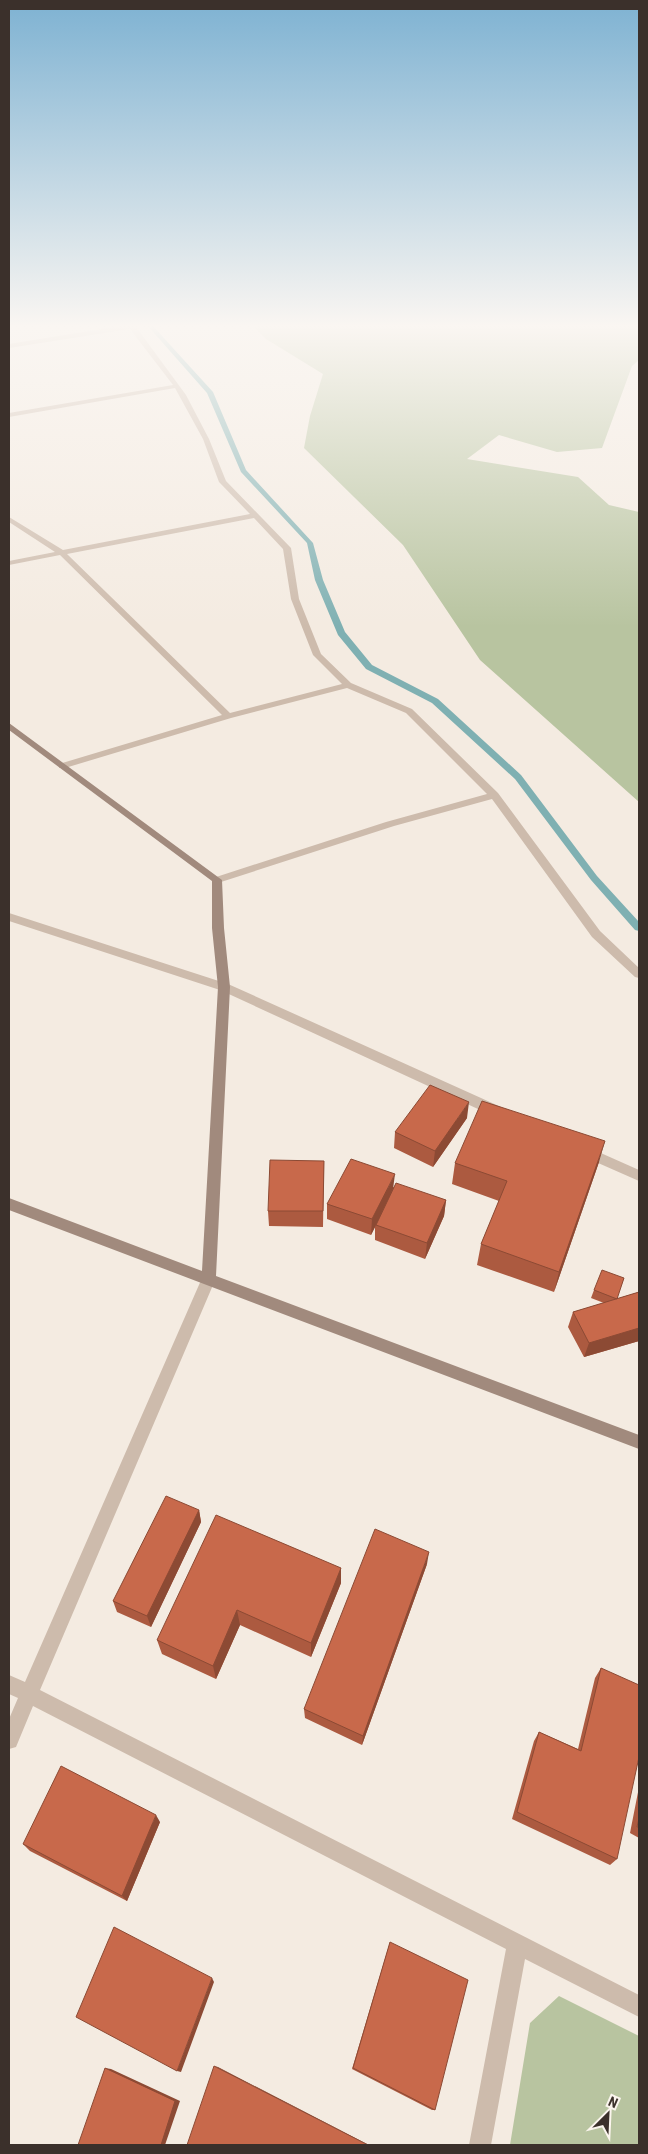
<svg xmlns="http://www.w3.org/2000/svg" width="648" height="2154" viewBox="0 0 648 2154" font-family="'Roboto Condensed',sans-serif">
<style>
.green{fill:#b8c4a0}
.lines{fill:none;stroke-linecap:round;stroke-linejoin:round}
.stream{fill:#7fb0b2;fill-rule:evenodd}
.street{fill:#cdbbac;fill-rule:evenodd}
.secondary{fill:#a18a7d;fill-rule:evenodd}
.wall{fill:#ac5a40}
.shaded-wall{fill:#8c4a34}
.building{fill:#c8694b;stroke:#8c4a34}
</style>
<rect width="100%" height="100%" fill="#f4ebe1"/>
<path class="green" d="M252,325H639V360L632,366L602,448L557,452L499,435L467,459L578,477L609,505L639,512V802L480,660L403,545L304,448L310,416L323,374L266,339Z
M559,1996L639,2036V2145H510L530,2023Z"/>
<g class="lines">
<path class="stream" d="M147,325H152L213,392L246,470L313,543L323,580L345,632L372,665L438,699L521,775L597,876L639,922V931L635,930L591,880L515,779L432,703L366,669L338,635L315,580L307,543L241,472L207,393Z"/>
<path class="street" d="M126,325H133L139,331L186,395L209,439L226,481L291,548L299,599L321,654L351,683L412,709L498,793L600,931L639,968V978L635,977L592,937L492,799L394,826L221,882H213L212,880L213,878L386,822L487,794L406,713L347,688L231,718L65,768H59V764L222,715L60,555L9,565V561L55,552L9,522V517L63,550L250,514L219,482L203,439L175,388L9,417V413L173,385L130,329L9,348V344ZM254,518L283,549L291,599L313,655L342,684L230,713L67,554Z
M9,913L228,984L501,1107L502,1111L501,1115H491L220,990L9,921Z
M585,1146L639,1170V1181L580,1155L578,1151L580,1147Z
M209,1272L214,1274L216,1278L40,1690L639,1995V2017L525,1959L491,2145H469L506,1949L33,1706L16,1747L9,1749V1719L18,1698L9,1694V1675L25,1682L202,1278L204,1274Z"/>
<path class="secondary" d="M9,723L222,880L224,928L230,987L216,1276L639,1435V1449L9,1210V1198L202,1271L218,987L212,928V881L9,730Z"/>
</g>
<path class="wall" d="M467,1118L433,1167L394,1148L395,1132Z
M324,1161L323,1227L269,1226L268,1211Z
M599,1162L554,1292L477,1265L481,1244L499,1201L452,1184L455,1163Z
M394,1187L446,1200L444,1216L425,1259L375,1240V1227L371,1235L327,1219V1204Z
M624,1278L616,1299L639,1292V1341L584,1357L568,1327L573,1312L604,1303L591,1298L594,1290Z
M199,1510L201,1522L151,1627L117,1612L113,1601Z
M427,1564L362,1745L305,1718L304,1709Z
M341,1568V1583L311,1657L240,1625L216,1679L162,1654L157,1640Z
M601,1668L617,1859L610,1865L512,1819L534,1741L539,1732L578,1749L595,1678Z
M639,1787V1838L630,1833Z
M160,1822L127,1901L30,1851L23,1844Z
M390,1942L435,2110H432L352,2069Z"/>
<path class="shaded-wall" d="M469,1102L467,1118L433,1167L435,1151Z
M605,1141L599,1162L554,1292L559,1272Z
M395,1174L393,1189L376,1225L371,1235L372,1219Z
M446,1200L444,1216L425,1259L427,1243Z
M639,1328V1341L584,1357L589,1343Z
M199,1510L201,1522L151,1627L147,1616Z
M429,1552L427,1564L362,1745L363,1736Z
M341,1568V1583L311,1657V1643Z
M237,1610L240,1625L216,1679L213,1666Z
M156,1815L160,1822L127,1901L122,1896Z
M212,1978L214,1982L181,2072L177,2071Z
M214,2066L218,2067L369,2145H368Z
M105,2068L111,2069L180,2101L165,2145H161Z"/>
<path class="building" d="M430,1085L469,1102L435,1151L395,1132Z
M482,1101L605,1141L559,1272L481,1244L507,1181L455,1163Z
M351,1159L395,1174L372,1219L327,1204Z
M270,1160L324,1161L323,1211H268Z
M396,1183L446,1200L427,1243L376,1225Z
M602,1270L624,1278L617,1299L594,1290Z
M639,1292V1328L589,1343L573,1312Z
M166,1496L199,1510L147,1616L113,1601Z
M216,1515L341,1568L311,1643L237,1610L213,1666L157,1640Z
M375,1529L429,1552L363,1736L304,1709Z
M601,1668L639,1685V1757L617,1859L517,1812L539,1732L581,1751Z
M61,1766L156,1815L122,1896L23,1844Z
M639,1818V1827H637Z
M114,1927L212,1978L177,2071L76,2017Z
M390,1942L468,1980L435,2110L353,2068Z
M214,2066L368,2145H187Z
M105,2068L175,2101L161,2145H78Z"/>
<linearGradient id="sky" x2="0" y2="1"><stop stop-color="#7eb2d2"/><stop offset="0.52" stop-color="#faf6f2"/><stop offset="1" stop-color="#faf6f2" stop-opacity="0"/></linearGradient>
<rect width="648" height="627" fill="url(#sky)"/>
<rect width="648" height="2154" fill="none" stroke="#3b302b" stroke-width="20"/>
<g transform="translate(608 2114) rotate(24)" stroke="#fbf5ee" stroke-width="4" paint-order="stroke">
<path d="M0-4L9 19L0 12L-9 19Z" fill="#3b302b"/>
<text y="-8" font-size="14" font-weight="bold" text-anchor="middle" fill="#3b302b">N</text>
</g>
</svg>
